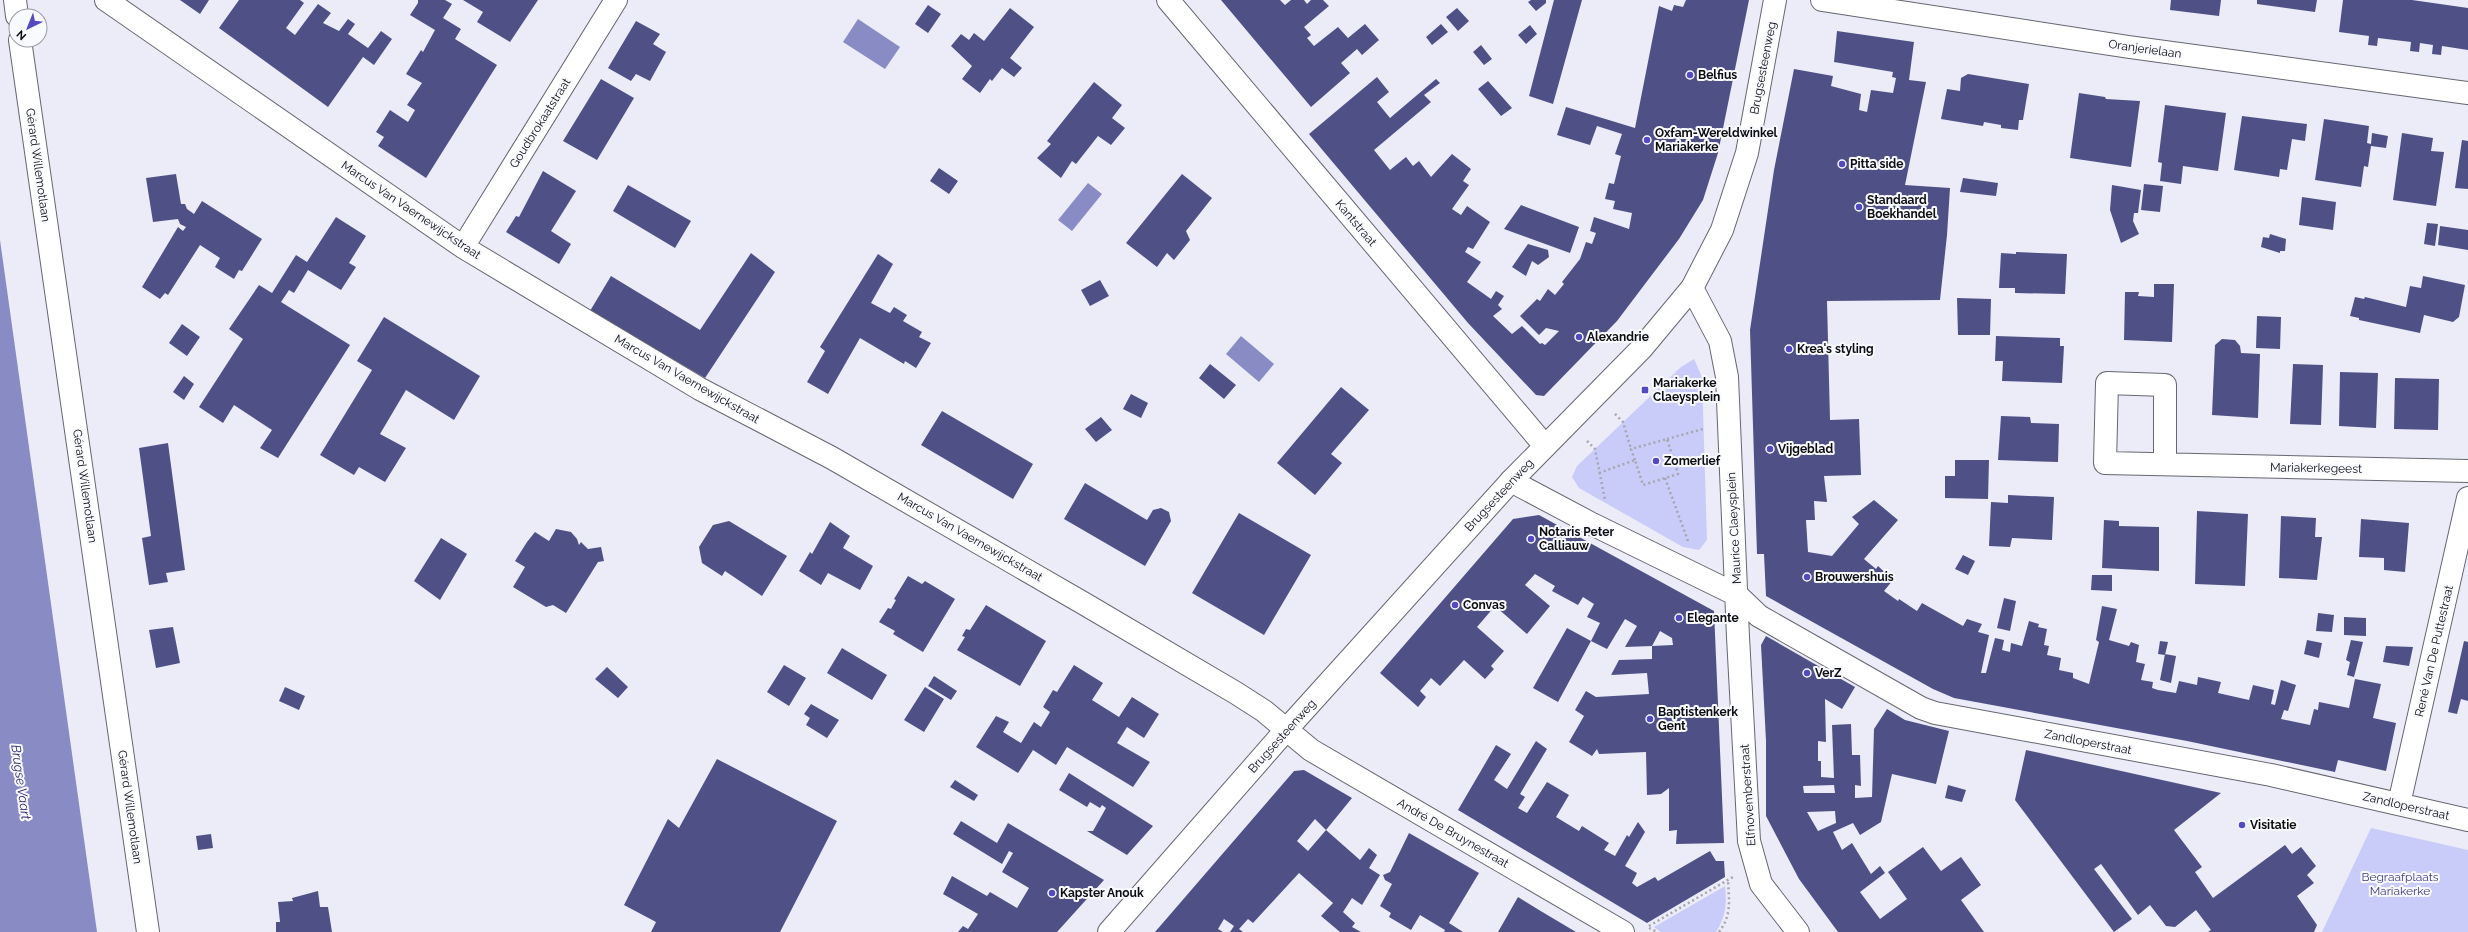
<svg xmlns="http://www.w3.org/2000/svg" width="2468" height="932" viewBox="0 0 2468 932" font-family="Raleway,sans-serif">
<style>
.green{fill:#c9ccf8}
.water{fill:#888bc4}
.building{fill:#4f5186;fill-rule:evenodd}
.lines{fill:none;stroke-linecap:round;stroke-linejoin:round}
.minor-casing{stroke:#656670;stroke-width:24}
.tertiary-casing{stroke:#656670;stroke-width:24}
.path{stroke:#a5a6af;stroke-width:2.5;stroke-dasharray:2 3;stroke-linecap:butt}
.minor{stroke:#fff;stroke-width:22}
.tertiary{stroke:#fff;stroke-width:22}
.poi-dot{fill:#5349c1;stroke:#f9faff;stroke-width:1.5}
.labels{text-anchor:middle;dominant-baseline:central;stroke-width:4;stroke-linejoin:round;paint-order:stroke}
.street-label{font-size:12px;fill:#0c0d11;stroke:#f9faff}
.poi-label{font-size:12px;font-weight:bold;fill:#0c0d11;stroke:#f9faff;text-anchor:start}
.park-label{font-size:12px;fill:#3d3b81;stroke:#f9faff}
.water-label{font-size:13px;font-style:italic;fill:#282266;stroke:#f9faff}
</style>
<rect width="100%" height="100%" fill="#ebecf8"/>
<path class="green" d="M1694,359L1702,377L1707,540L1699,550L1683,547L1579,488L1572,477L1577,466L1681,367Z
M2371,828L2468,850V932H2322Z
M1725,886C1727,904 1726,916 1716,932H1661L1654,927Z"/>
<path class="water" d="M858,19L900,47L885,69L843,42Z
M1088,183L1102,194L1072,231L1058,220Z
M0,240L97,932H0Z
M1241,336L1274,364L1259,382L1226,354Z"/>
<path class="building" d="M180,0H209L200,14Z
M239,0H300L304,3L286,28L295,35L318,4L331,13L323,23L339,31L348,19L355,24L348,34L368,48L381,31L392,39L374,65L363,57L328,107L219,28Z
M418,0H445L452,4L443,18L461,29L455,39L497,65L426,178L378,146L384,137L376,132L390,110L408,122L415,110L407,105L422,83L406,74L421,50L423,52L435,30L410,15L418,3Z
M463,0H538L510,42L477,22L483,12Z
M1221,0H1280L1285,5L1291,0H1304L1307,4L1311,0H1323L1329,6L1304,27L1311,35L1307,38L1314,46L1338,27L1348,38L1365,24L1379,40L1362,55L1357,49L1341,63L1350,73L1311,107Z
M1531,0H1546V3L1536,11L1528,2Z
M1554,0H1582L1553,104L1529,96Z
M1686,0H1749L1718,153L1703,200L1679,239L1617,321L1544,396L1536,395L1468,323L1309,134L1377,77L1389,92L1377,102L1390,118L1436,79L1440,83L1424,95L1431,102L1374,150L1390,170L1406,157L1413,166L1419,161L1431,177L1452,154L1471,169L1463,181L1469,185L1452,209L1461,215L1467,206L1490,222L1473,249L1468,247L1465,252L1481,262L1467,282L1491,299L1496,291L1504,296L1498,305L1502,309L1493,316L1512,334L1522,326L1540,344L1542,343L1545,345L1559,331L1546,328L1539,335L1520,316L1537,299L1540,301L1548,289L1555,295L1564,284L1562,282L1580,259L1586,242L1592,244L1596,233L1590,231L1594,217L1629,229L1632,213L1613,209L1615,201L1605,199L1609,183L1614,184L1621,156L1615,154L1622,134L1597,126L1590,145L1557,135L1566,107L1635,128L1659,6L1672,11L1674,5L1683,7Z
M2171,0H2221L2219,16L2170,10Z
M2257,0H2317L2315,12L2257,4Z
M2343,0H2412L2468,8V50L2442,46L2441,55L2432,54L2433,45L2420,43L2419,52L2410,51L2411,42L2378,38L2377,46L2368,45L2369,36L2339,32Z
M928,5L941,14L928,33L915,24Z
M1010,8L1034,27L1010,58L1022,68L1014,77L1002,68L992,81L990,79L980,93L962,79L972,66L951,46L961,34L969,40L974,33L984,41Z
M1457,8L1469,21L1458,31L1446,17Z
M636,21L660,34L653,44L666,52L650,81L636,74L631,81L608,68Z
M1441,24L1448,32L1432,45L1426,37Z
M1530,25L1537,34L1526,44L1518,35Z
M1837,31L1914,42L1909,80L1926,82L1905,185L1950,188L1947,235L1940,300L1827,301L1830,420L1859,419L1861,475L1824,476L1827,502L1814,501L1815,520H1806L1808,552L1832,556L1859,524L1852,517L1874,500L1898,520L1864,559L1876,569L1878,566L1893,580L1884,591L1898,601L1899,599L1917,611L1922,603L1963,626L1967,619L1982,624L1978,632L1989,635L1981,673H1986L1995,638L2004,640L2002,650L2010,652L2011,643L2022,646L2029,621L2039,624L2038,627L2047,629L2044,645L2049,646L2047,655L2061,658L2059,670L2073,673V678L2089,684L2099,642L2096,640L2102,606L2117,609L2109,640L2129,646L2131,642L2139,645L2136,662L2145,664L2141,680L2153,682L2152,688L2158,690L2176,693L2179,681L2197,685L2198,677L2221,682L2218,693L2249,700L2253,685L2274,690L2271,704L2275,705L2281,680L2296,685L2288,711L2284,710L2281,719L2310,725L2314,709L2318,710L2319,702L2349,708L2355,679L2381,684L2373,718L2396,723L2386,771L2338,760L2335,772L2187,741L1954,698L1933,689L1766,596L1764,554H1757L1750,330L1774,170L1794,69L1833,76L1831,86L1861,94L1859,110L1867,112L1871,90L1893,93L1896,78L1892,77L1893,72L1834,62Z
M1481,45L1492,59L1484,65L1473,52Z
M1968,74L2029,84L2023,120H2019L2018,130L2001,128V125L1984,122L1983,126L1941,119L1947,89L1960,91L1961,78Z
M601,79L634,98L597,160L563,141Z
M1488,81L1512,108L1501,116L1478,89Z
M1094,82L1122,105L1112,118L1125,128L1111,145L1098,136L1076,164L1072,161L1061,178L1037,158L1051,144L1047,141Z
M2079,93L2105,97L2106,99L2140,101L2131,167L2070,158Z
M2165,105L2226,113L2218,171L2183,166L2181,184L2160,181L2162,163L2158,162Z
M2242,116L2307,124L2305,141L2292,139L2287,170L2280,169L2279,177L2234,170Z
M2324,119L2369,126L2367,143L2371,144L2372,133L2388,136L2386,148L2371,146L2368,167L2364,166L2361,187L2315,180Z
M2402,133L2433,138L2431,151L2444,152L2436,206L2393,200Z
M2462,140L2468,141V189L2455,188Z
M939,168L958,181L949,194L930,181Z
M543,171L576,191L551,231L571,244L559,264L506,232L516,216L519,217Z
M176,174L181,204H185L187,209L194,214L202,201L262,239L242,271L239,270L234,279L215,267L220,258L200,245L168,295L165,293L160,299L142,287L178,227L183,231L186,227L180,224L178,219L153,222L146,178Z
M1182,174L1212,198L1186,231L1190,240L1174,260L1167,253L1157,267L1126,243Z
M1963,178L1998,183L1996,196L1960,192Z
M2144,184L2163,186L2160,212L2141,210Z
M628,185L691,221L675,248L613,211Z
M2112,185L2141,190L2138,213H2134L2133,221L2139,234L2121,243L2110,210Z
M2302,197L2336,202L2333,230L2299,225Z
M1521,205L1579,227L1570,253L1504,229Z
M336,217L366,236L349,263L356,267L341,290L308,270L294,293L289,290L281,302L350,345L278,458L260,448L272,430L234,405L223,423L199,407L243,339L229,329L259,285L272,293L296,255L307,262Z
M2427,223L2438,224L2435,246L2424,244Z
M2440,226L2468,230V250L2438,245Z
M2270,234L2286,239L2285,251H2280V253L2261,247L2263,237L2269,238Z
M1528,244L1548,250L1549,257L1538,265L1532,261L1526,276L1512,267Z
M2016,252L2067,254L2065,294L2015,293V288H1999L2001,253L2016,254Z
M751,253L775,272L705,378L590,311L611,276L700,330Z
M878,254L893,264L871,303L890,313L894,307L907,315L903,321L922,332L919,337L931,343L916,368L905,361L904,364L860,338L828,394L807,382L825,351L820,347Z
M2423,276L2465,285L2459,317L2453,322L2424,315L2420,333L2359,320V318L2350,316L2355,297L2364,299L2365,297L2406,307L2410,286L2421,288Z
M1100,280L1109,296L1090,306L1081,290Z
M2154,284H2174L2172,342L2124,340L2125,292H2139L2138,296L2154,297Z
M1957,298L1991,299L1990,335H1958Z
M2257,316L2281,317L2280,349L2256,348Z
M384,317L480,376L454,420L406,390L380,434L406,448L385,482L359,467L354,475L320,455L372,370L357,361Z
M182,324L200,337L187,356L169,343Z
M1996,336L2060,338V346H2064L2062,383L2002,381L2003,361H1995Z
M2222,339L2235,340L2240,346L2241,353L2260,354L2258,418L2212,415L2215,345Z
M1210,364L1236,385L1224,399L1199,378Z
M2293,364L2323,365L2321,425L2290,424Z
M2340,372L2378,373L2376,428L2339,426Z
M184,376L194,384L184,400L173,392Z
M2395,378L2439,379L2438,430L2394,429Z
M1341,387L1369,410L1331,454L1342,463L1315,495L1277,463Z
M1131,394L1148,403L1141,418L1123,409Z
M942,411L1033,464L1013,499L921,445Z
M2001,416L2030,417L2031,423L2059,424L2058,462L1998,460Z
M1101,417L1112,430L1096,442L1085,429Z
M168,443L185,570L166,573L168,582L149,585L142,538L151,536L139,448Z
M1955,460H1989L1988,499L1945,498V476H1955Z
M1085,483L1147,520L1153,510L1161,508L1169,512L1171,521L1145,566L1064,519Z
M2008,495L2054,497L2052,540L2012,538L2010,547L1989,546L1991,502L2008,503Z
M2197,511L2248,514L2245,586L2195,584Z
M1239,513L1311,555L1264,635L1192,593Z
M1539,515L1714,611L1724,843L1676,844L1677,830L1669,831V788L1661,794L1647,795L1646,752L1599,754L1597,749L1592,756L1569,742L1584,716L1575,710L1586,691L1596,697L1649,694L1647,673L1611,675L1619,660L1652,659V646L1673,645L1672,638L1660,631L1652,646L1625,647L1637,626L1625,619L1607,649L1591,641L1600,623L1587,617L1594,604L1583,597L1578,605L1552,591L1555,586L1535,574L1525,585L1550,606L1527,634L1495,606L1477,627L1504,651L1491,666L1494,669L1485,679L1464,660L1440,686L1431,678L1420,691L1426,697L1418,707L1380,673L1513,519Z
M2281,516L2316,518L2315,537H2322L2317,580L2279,578Z
M2361,519L2409,523L2405,572L2384,570V558L2359,557Z
M2104,520L2119,521V526L2159,527V571L2102,568Z
M729,521L787,556L762,596L725,571L722,576L702,563L699,547L713,525Z
M830,522L850,536L843,548L873,566L860,590L828,573L821,585L799,571L810,552L812,554Z
M556,529L571,532L577,539L579,545L581,542L588,549L601,547L604,561L598,562L566,613L553,605L546,607L513,587L525,567L515,561L527,542L535,532L549,541Z
M441,538L467,554L440,600L414,581Z
M1963,555L1975,561L1968,575L1955,569Z
M2092,575H2112V591L2091,590Z
M908,576L922,584L925,581L955,599L923,652L893,634L895,631L879,622L888,608L891,609L896,600L894,599Z
M2004,598L2016,601L2010,631L1997,628Z
M986,605L1046,641L1020,686L957,650L965,637L962,636L966,629L970,630Z
M2318,613L2334,615L2332,632L2316,631Z
M2344,617L2366,618V636L2344,635Z
M173,627L180,663L156,668L149,630Z
M1567,628L1591,641L1558,702L1533,688Z
M1766,636L1855,687L1842,709L1825,699L1826,742L1818,741V761H1821V777L1834,778L1832,725L1851,724L1852,755H1860L1861,786L1855,785V798L1872,797L1874,729L1887,709L1905,720L1949,731L1936,784L1892,774L1881,822L1860,835L1853,823L1833,832L1842,850L1852,843L1871,874L1880,866L1885,873L1860,892L1880,919L1907,899L1888,872L1923,847L1941,871L1961,857L1981,885L1961,900L1984,932H1838L1799,879L1766,816V741L1761,645ZM1834,785L1835,793H1804L1803,786ZM1835,811L1836,823L1818,831L1807,812Z
M2307,640L2322,643L2319,658L2304,654Z
M2351,640L2363,642L2354,677L2347,675L2350,662L2346,660Z
M2160,641L2168,642L2165,655L2158,654Z
M2464,641L2468,642V701L2461,699L2457,714L2448,712Z
M2386,646L2413,647L2409,666L2383,662Z
M842,648L887,675L872,700L827,673Z
M2165,654L2176,656L2171,683L2160,680Z
M784,665L806,678L789,706L767,692Z
M1074,665L1103,683L1092,700L1119,717L1132,697L1159,714L1144,738L1127,727L1117,743L1150,762L1133,787L1067,747L1056,765L1033,750L1018,773L976,747L996,716L1009,722L1003,732L1021,743L1034,722L1041,727L1050,712L1043,707L1053,690L1057,692Z
M607,667L628,687L618,698L595,679Z
M934,676L957,691L951,700L928,686Z
M285,687L305,696L299,710L279,701Z
M925,687L944,699L924,732L904,720Z
M811,704L839,720L827,738L806,725L810,718L804,714Z
M1536,741L1547,749L1520,794L1525,797L1518,808L1527,813L1547,782L1569,795L1556,817L1579,831L1582,826L1609,843L1604,850L1615,856L1627,835L1629,837L1638,822L1645,832L1625,866L1637,873L1632,883L1637,887L1655,877L1658,881L1710,851L1716,861H1724L1725,877L1647,923L1458,810L1496,745L1511,754L1494,780L1507,789Z
M2026,750L2221,793L2174,830L2202,867L2195,872L2213,898L2285,845L2292,854L2301,847L2316,866L2307,875L2314,883L2297,896L2317,925L2314,932H2208L2211,930L2196,910L2175,927L2166,926L2150,905L2138,915L2101,864L2094,869L2132,919L2114,932L2015,800Z
M717,759L837,821L780,932H651L656,922L624,905L668,819L679,828Z
M1304,770L1352,798L1326,830L1315,819L1297,841L1308,851L1326,830L1360,860L1369,848L1377,855L1369,868L1380,875L1362,905L1352,898L1343,912L1355,923L1352,927L1361,932H1340L1321,916L1333,903L1299,873L1253,923L1248,919L1239,929L1243,932H1230L1234,926L1224,919L1218,929L1223,932H1155L1294,771Z
M1069,773L1153,826L1127,855L1087,831H1093L1106,808L1102,805L1100,808L1090,802L1087,807L1059,790Z
M955,780L978,795L974,801L950,787Z
M1948,785L1966,790L1962,802L1945,798Z
M961,821L997,843L1008,823L1104,880L1057,932H958L963,926L968,929L978,914L943,894L952,876L987,896L990,892L1017,908L1029,888L1002,872L1013,853L1009,851L1002,864L953,834Z
M1409,833L1479,873L1449,923L1463,932H1444L1445,930L1420,915L1411,930L1389,917L1391,913L1380,906L1392,884L1385,880L1383,875L1390,872Z
M211,834L213,848L198,850L196,836Z
M318,891L320,907H328L332,932H276V922H280L278,902L293,901L292,898Z
M1518,897L1539,910L1576,932H1498Z"/>
<g class="lines">
<g class="minor-casing">
<path id="minor" d="M15,0L17,16
M106,0L463,247L700,389L832,458L1083,603L1236,693L1264,711L1311,750L1623,932
M1168,0L1545,446
M1822,0L2129,47L2468,93
M20,40L148,932
M463,247L616,0
M1692,288L1720,341L1727,377L1738,637L1749,841L1761,884L1798,932
M2165,464V385L2107,383L2105,463L2468,471
M1511,481L1592,524L1737,595L1759,616L1921,708L1935,713L2271,775L2468,820
M2399,804L2468,498"/>
</g>
<g class="tertiary-casing">
<path id="tertiary" d="M1109,932L1286,730L1511,481L1642,348L1692,288L1722,230L1747,153L1775,0"/>
</g>
<path class="path" d="M1615,414L1623,422L1631,449
M1667,439L1703,429
M1587,441L1595,449L1605,500
M1599,473L1635,460L1643,485L1678,474L1667,439L1631,449L1635,460
M1665,478L1688,541
M1649,926L1733,877
M1649,928L1657,932
M1719,932C1732,915 1729,900 1728,880"/>
<use href="#minor" class="minor"/>
<use href="#tertiary" class="tertiary"/>
</g>
<g class="poi-dot">
<circle cx="1690" cy="75" r="4"/>
<circle cx="1647" cy="140" r="4"/>
<circle cx="1842" cy="164" r="4"/>
<circle cx="1859" cy="207" r="4"/>
<circle cx="1579" cy="337" r="4"/>
<circle cx="1789" cy="349" r="4"/>
<rect x="1641" y="386" width="8" height="8" rx="2"/>
<circle cx="1770" cy="449" r="4"/>
<circle cx="1656" cy="461" r="4"/>
<circle cx="1531" cy="539" r="4"/>
<circle cx="1807" cy="577" r="4"/>
<circle cx="1455" cy="605" r="4"/>
<circle cx="1679" cy="618" r="4"/>
<circle cx="1807" cy="673" r="4"/>
<circle cx="1650" cy="719" r="4"/>
<circle cx="2242" cy="825" r="4"/>
<circle cx="1052" cy="893" r="4"/>
</g>
<g class="labels">
<g class="street-label">
<text transform="translate(2145 49) rotate(8)">Oranjerielaan</text>
<text transform="translate(1763 68) rotate(-79)">Brugsesteenweg</text>
<text transform="translate(540 123) rotate(-58)">Goudbrokaatstraat</text>
<text transform="translate(38 165) rotate(82)">Gérard Willemotlaan</text>
<text transform="translate(411 210) rotate(34)">Marcus Van Vaernewijckstraat</text>
<text transform="translate(1356 223) rotate(50)">Kantstraat</text>
<text transform="translate(687 379) rotate(30)">Marcus Van Vaernewijckstraat</text>
<text transform="translate(2316 468) rotate(1)">Mariakerkegeest</text>
<text transform="translate(85 486) rotate(82)">Gérard Willemotlaan</text>
<text transform="translate(1499 495) rotate(-47)">Brugsesteenweg</text>
<text transform="translate(1734 528) rotate(-93)">Maurice Claeysplein</text>
<text transform="translate(970 537) rotate(30)">Marcus Van Vaernewijckstraat</text>
<text transform="translate(2434 651) rotate(-77)">René Van De Puttestraat</text>
<text transform="translate(1282 736) rotate(-48)">Brugsesteenweg</text>
<text transform="translate(2088 742) rotate(11)">Zandloperstraat</text>
<text transform="translate(1748 795) rotate(-94)">Elfnovemberstraat</text>
<text transform="translate(2406 806) rotate(13)">Zandloperstraat</text>
<text transform="translate(130 807) rotate(82)">Gérard Willemotlaan</text>
<text transform="translate(1453 833) rotate(30)">André De Bruynestraat</text>
</g>
<g class="poi-label">
<text x="1698" y="75">Belfius</text>
<text x="1655" y="133">Oxfam-Wereldwinkel<tspan x="1655" dy="14">Mariakerke</tspan></text>
<text x="1850" y="164">Pitta side</text>
<text x="1867" y="200">Standaard<tspan x="1867" dy="14">Boekhandel</tspan></text>
<text x="1587" y="337">Alexandrie</text>
<text x="1797" y="349">Krea's styling</text>
<text x="1653" y="383">Mariakerke<tspan x="1653" dy="14">Claeysplein</tspan></text>
<text x="1778" y="449">Vijgeblad</text>
<text x="1664" y="461">Zomerlief</text>
<text x="1539" y="532">Notaris Peter<tspan x="1539" dy="14">Calliauw</tspan></text>
<text x="1815" y="577">Brouwershuis</text>
<text x="1463" y="605">Convas</text>
<text x="1687" y="618">Elegante</text>
<text x="1815" y="673">VerZ</text>
<text x="1658" y="712">Baptistenkerk<tspan x="1658" dy="14">Gent</tspan></text>
<text x="2250" y="825">Visitatie</text>
<text x="1060" y="893">Kapster Anouk</text>
</g>
<g class="park-label">
<text x="2400" y="877">Begraafplaats<tspan x="2400" dy="14">Mariakerke</tspan></text>
</g>
<g class="water-label">
<text transform="translate(21 782) rotate(82)">Brugse Vaart</text>
</g>
</g>
<g transform="translate(28 28) rotate(223)"><circle r="19" fill="#f9faff" stroke="#9a9ba0"/>
<path d="M0-3L7 15L0 10L-7 15Z" fill="#5349c1"/>
<text y="-6" font-size="11" font-weight="bold" text-anchor="middle" fill="#0c0d11">N</text>
</g>
</svg>
